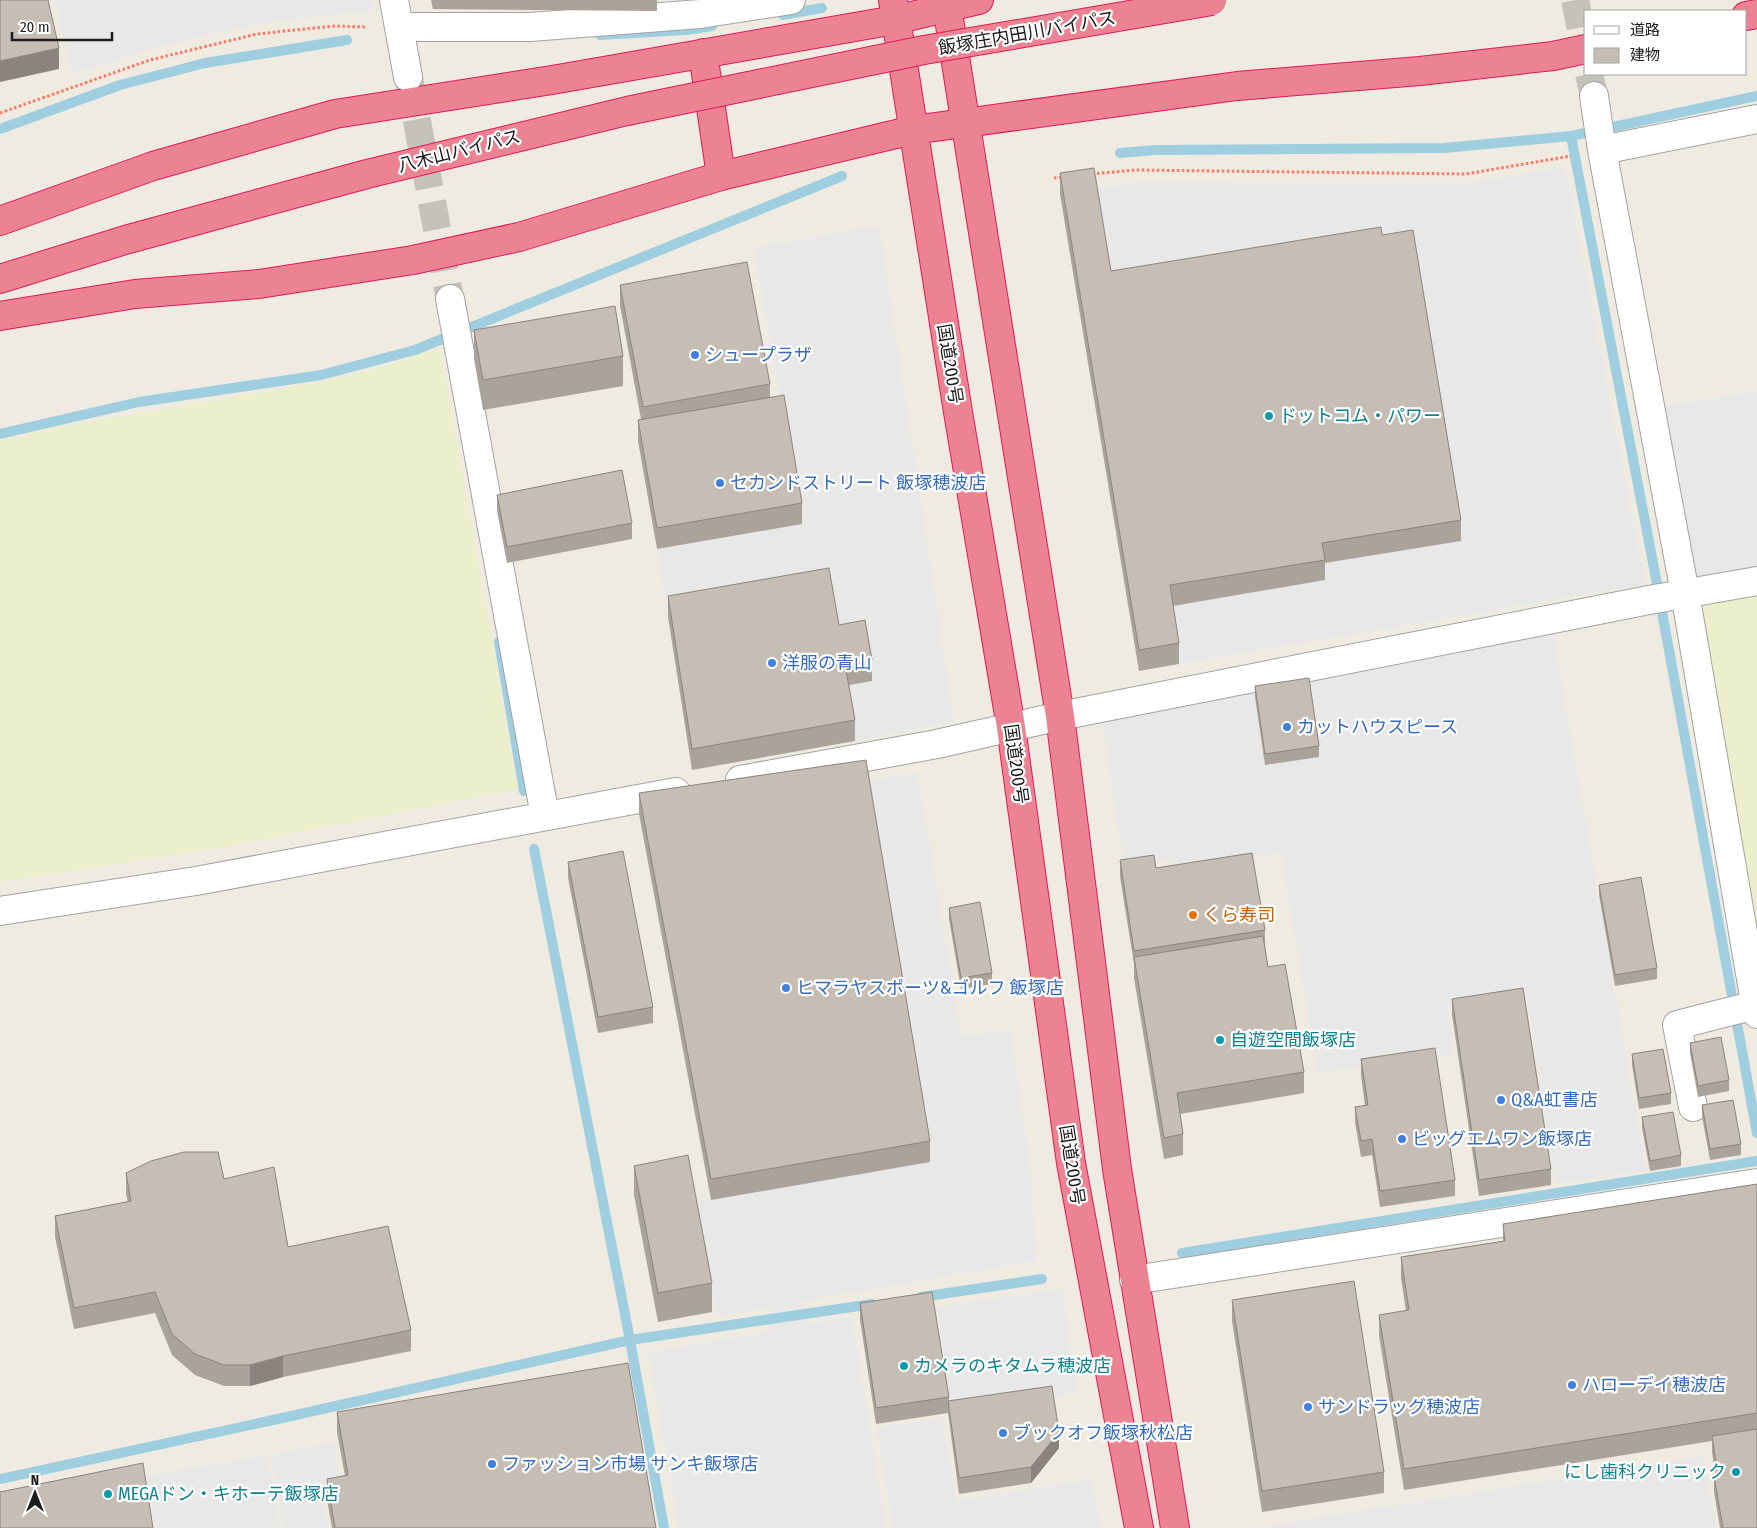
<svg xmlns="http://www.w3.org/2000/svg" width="1757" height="1528" viewBox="0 0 1757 1528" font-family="'Fira Sans Condensed','Noto Sans JP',sans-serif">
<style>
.farmland{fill:#ebefcb}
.parking{fill:#e8e8e8}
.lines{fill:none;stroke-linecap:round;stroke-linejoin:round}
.stream{stroke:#9ecedf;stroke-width:10}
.minor-tunnel{stroke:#c5c2ba;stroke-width:28;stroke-dasharray:28 14;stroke-linecap:butt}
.minor-casing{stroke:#a3a3a3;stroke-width:30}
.highway-casing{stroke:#e21957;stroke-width:30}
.path{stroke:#ff7762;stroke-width:3;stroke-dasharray:2.5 2.5;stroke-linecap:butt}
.minor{stroke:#fff;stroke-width:28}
.highway{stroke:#eb8393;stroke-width:28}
.highway-bridge-casing{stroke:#e21957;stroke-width:30;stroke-linecap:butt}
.highway-bridge{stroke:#eb8393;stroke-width:28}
.wall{fill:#aaa39b}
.shaded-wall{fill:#8b847e}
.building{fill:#c6bdb4;stroke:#8b847e}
.shop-dot{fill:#3f7fe0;stroke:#fff;stroke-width:2}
.culture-dot{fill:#0f9aa8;stroke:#fff;stroke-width:2}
.food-dot{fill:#e8710a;stroke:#fff;stroke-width:2}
.labels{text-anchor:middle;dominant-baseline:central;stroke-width:4.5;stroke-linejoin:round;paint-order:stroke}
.street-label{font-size:18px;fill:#1c1c1c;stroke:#fff}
.shop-label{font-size:18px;fill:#366cbe;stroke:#fff;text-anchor:start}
.culture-label{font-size:18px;fill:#0d838f;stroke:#fff;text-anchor:start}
.food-label{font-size:18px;fill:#c56008;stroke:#fff;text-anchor:start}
</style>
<rect width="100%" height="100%" fill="#efebe1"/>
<path class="farmland" d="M440,348L518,789L219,848L0,882V441L45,430L319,382L372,370Z
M1757,594V941L1700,604Z"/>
<path class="parking" d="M55,0H370L372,11L275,21L156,47L72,74Z
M1565,167L1645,584L1179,664L1170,606L1322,564L1461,541L1111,292L1094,189L1140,182L1467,184Z
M879,225L954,722L855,741L845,686L872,681L839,646L829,589L668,617L657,549L802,524L754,248Z
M1757,391V566L1691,578L1660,407Z
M1553,633L1646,1171L1555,1183L1527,996L1447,1008L1453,1055L1318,1073L1281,853L1171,870L1169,858L1124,865L1102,721Z
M917,772L962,1037L1010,1030L1030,1162L1036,1261L802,1301L805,1324L852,1317L886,1528H679L648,1352L772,1331L770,1308L717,1316L697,1201L930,1162L866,781Z
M1062,1289L1077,1393L952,1411L937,1307Z
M942,1417L956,1501L1092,1479L1100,1527L1091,1528H893L876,1428Z
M334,1443L343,1494L322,1497L328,1528H283L270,1455Z
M268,1455L280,1528H155L146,1476Z
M1704,1456L1716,1528H1255Z"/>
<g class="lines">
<path class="stream" d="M783,15L822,8
M600,35L686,30L712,26
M0,129L120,85L205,63L347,40
M1571,136L1654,568L1757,1133
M1120,153L1155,150L1444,148L1571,136L1757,96
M0,434L139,402L321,375L415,350L842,176
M499,642L524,791
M1182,1253L1757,1161
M921,1297L1042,1279
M0,1479L278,1419L630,1340L534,849
M664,1528L630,1340L872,1304"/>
<path class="minor-tunnel" d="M1575,0L1586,55
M1589,74L1594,96
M409,78L450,299"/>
<g class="minor-casing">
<path id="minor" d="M394,0L408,77
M399,27H530L700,14L791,0
M1594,96L1602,150L1685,593L1757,1014
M1602,150L1757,119
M450,299L545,816
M740,780L937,744L1060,716L1649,600L1757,581
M0,911L196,881L676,792
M1693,1107L1677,1025L1755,1005
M1134,1280L1757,1183"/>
</g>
<g class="highway-casing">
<path id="highway" d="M893,0L958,412L1011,727L1071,1163L1139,1528
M946,0L1060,716L1117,1169L1175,1528
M1746,16L1757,14
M703,53L721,176
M0,221L153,166L335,114L552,80L895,20L979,0
M0,279L125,240L367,174L627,111
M0,316L135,294L259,284L413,260L519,237L721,176L913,130L1237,86L1420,71L1553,56L1586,49"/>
</g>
<path class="path" d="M0,113L150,60L257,34L334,26L367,27
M1092,174L1135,170L1466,174L1571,156
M1054,178L1063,177"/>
<use href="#minor" class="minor"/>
<use href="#highway" class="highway"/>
<g class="highway-bridge-casing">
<path id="highway-bridge" d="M627,111L924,50L1212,1"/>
</g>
<use href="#highway-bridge" class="highway-bridge"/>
</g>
<path class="wall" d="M431,0H657V11L433,9Z
M1060,173L1111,271L1382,235L1461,520V541L1325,563V580L1173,606L1179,643V664L1139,671L1060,194Z
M620,285L770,384V398L802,503V524L657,549L638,441V420L641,419L620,306Z
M474,330L623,356V386L483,410L474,359Z
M497,495L632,523V539L507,563L497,511Z
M668,596L839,625L872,660V681L849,685L855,720V741L692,770L668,617Z
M1255,686L1319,746V757L1265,765L1255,697Z
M639,793L930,1141V1162L711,1200L639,814Z
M1120,860L1156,868L1265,930V946L1268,967L1304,1072V1093L1180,1114L1183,1134V1155L1164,1159L1134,978V964L1120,877Z
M568,862L653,1007V1023L598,1033L568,878Z
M1599,885L1657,968V979L1615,986L1599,895Z
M949,908L992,973V984L961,989L949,919Z
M1452,999L1551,1169V1185L1479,1196L1452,1015Z
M1690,1043L1729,1080V1091L1698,1097L1690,1053Z
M1632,1054L1671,1093V1104L1639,1109L1632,1065Z
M1361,1059L1455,1180V1196L1380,1207L1372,1155L1361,1157L1355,1123V1107L1365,1106L1361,1075Z
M1702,1105L1741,1144V1155L1710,1160L1702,1116Z
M1642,1117L1681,1155V1166L1650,1171L1642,1128Z
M634,1166L712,1283V1312L658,1322L634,1195Z
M126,1173L224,1179L288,1247L411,1330V1351L283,1377L250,1386H224L195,1375L172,1355L155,1313L74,1329L55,1237V1216L128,1202L126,1194Z
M1757,1184V1528H1720L1714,1492V1476H1716L1712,1453V1441L1404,1490L1379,1336V1315L1406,1311L1401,1278V1257L1503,1241V1224Z
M1232,1300L1384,1472V1493L1262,1512L1232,1321Z
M860,1303L949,1397V1401L1059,1448L1031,1483L959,1494L948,1413L876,1424L860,1320Z
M337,1412L656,1528H332L327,1500V1479L345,1476L337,1432Z"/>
<path class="shaded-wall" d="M59,48V69L0,82V61Z
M283,1356V1377L250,1386V1365Z
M1059,1432V1448L1031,1483V1467Z"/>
<path class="building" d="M0,0H48L59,48L0,61Z
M1094,168L1111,271L1381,227L1382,235L1413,230L1461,520L1322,543L1325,560L1170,585L1179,643L1139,650L1060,173Z
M747,262L770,384L643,407L620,285Z
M615,306L623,356L483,380L474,330Z
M784,395L802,503L657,528L638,420Z
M622,470L632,523L507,547L497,495Z
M829,568L839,625L865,620L872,660L845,665L855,720L692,749L668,596Z
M1309,678L1319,746L1265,754L1255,686Z
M866,760L930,1141L711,1179L639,793Z
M623,851L653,1007L598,1017L568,862Z
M1252,853L1265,930L1134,951L1120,860L1154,855L1156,868Z
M1641,877L1657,968L1615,975L1599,885Z
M980,902L992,973L961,978L949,908Z
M1263,936L1268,967L1285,964L1304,1072L1177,1093L1183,1134L1164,1138L1134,957Z
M1523,988L1551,1169L1479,1180L1452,999Z
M1721,1037L1729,1080L1698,1086L1690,1043Z
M1435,1048L1455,1180L1380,1191L1372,1139L1361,1141L1355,1107L1368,1105L1361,1059Z
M1663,1049L1671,1093L1639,1098L1632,1054Z
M1733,1100L1741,1144L1710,1149L1702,1105Z
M1673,1112L1681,1155L1650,1161L1642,1117Z
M184,1152H218L224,1179L274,1167L288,1247L388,1226L411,1330L283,1356L250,1365H224L195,1354L172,1334L155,1292L74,1308L55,1216L131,1201L126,1173L151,1161Z
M688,1155L712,1283L658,1293L634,1166Z
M1757,1184V1413L1404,1469L1379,1315L1409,1310L1401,1257L1505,1241L1503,1224Z
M1354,1281L1384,1472L1262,1491L1232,1300Z
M932,1292L949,1397L876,1408L860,1303Z
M628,1363L656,1528H335L327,1479L348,1475L337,1412Z
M1052,1386L1059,1432L1031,1467L959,1478L948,1401Z
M1757,1429V1528H1723L1714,1476L1718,1475L1712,1436Z
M143,1463L153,1528H0V1492Z"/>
<g class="shop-dot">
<circle cx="695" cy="355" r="5"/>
<circle cx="720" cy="483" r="5"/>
<circle cx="772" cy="663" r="5"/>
<circle cx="1287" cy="727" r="5"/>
<circle cx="786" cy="988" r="5"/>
<circle cx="1501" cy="1100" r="5"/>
<circle cx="1402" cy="1139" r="5"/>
<circle cx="1572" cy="1385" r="5"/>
<circle cx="1308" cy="1407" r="5"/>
<circle cx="1003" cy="1433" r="5"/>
<circle cx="492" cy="1464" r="5"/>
</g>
<g class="culture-dot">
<circle cx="1269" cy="416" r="5"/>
<circle cx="1220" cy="1040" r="5"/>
<circle cx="904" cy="1366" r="5"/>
<circle cx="1736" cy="1472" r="5"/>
<circle cx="108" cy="1494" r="5"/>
</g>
<circle class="food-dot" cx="1193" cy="915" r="5"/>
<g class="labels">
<g class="street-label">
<text transform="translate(1027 33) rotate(-10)">飯塚庄内田川バイパス</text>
<text transform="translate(459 151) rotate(-14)">八木山バイパス</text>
<text transform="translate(950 364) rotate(81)">国道200号</text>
<text transform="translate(1016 764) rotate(82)">国道200号</text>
<text transform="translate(1072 1165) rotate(81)">国道200号</text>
</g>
<g class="shop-label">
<text x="705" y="355">シュープラザ</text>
<text x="730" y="483">セカンドストリート 飯塚穂波店</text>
<text x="782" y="663">洋服の青山</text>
<text x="1297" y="727">カットハウスピース</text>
<text x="796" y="988">ヒマラヤスポーツ&amp;ゴルフ 飯塚店</text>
<text x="1511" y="1100">Q&amp;A虹書店</text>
<text x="1412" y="1139">ビッグエムワン飯塚店</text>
<text x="1582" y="1385">ハローデイ穂波店</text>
<text x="1318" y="1407">サンドラッグ穂波店</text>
<text x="1013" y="1433">ブックオフ飯塚秋松店</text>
<text x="502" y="1464">ファッション市場 サンキ飯塚店</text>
</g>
<g class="culture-label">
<text x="1279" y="416">ドットコム・パワー</text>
<text x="1230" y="1040">自遊空間飯塚店</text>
<text x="914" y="1366">カメラのキタムラ穂波店</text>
<text x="1726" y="1472" text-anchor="end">にし歯科クリニック</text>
<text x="118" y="1494">MEGAドン・キホーテ飯塚店</text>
</g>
<g class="food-label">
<text x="1203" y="915">くら寿司</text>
</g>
</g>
<rect x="1584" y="10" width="162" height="65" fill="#ffffff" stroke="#a4a4a4"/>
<rect x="1594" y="26" width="25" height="8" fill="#ffffff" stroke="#a4a4a4"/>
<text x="1630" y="35" font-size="15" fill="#1c1c1c">道路</text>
<rect x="1594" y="48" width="25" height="15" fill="#c6bdb4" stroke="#a4a4a4"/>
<text x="1630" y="60" font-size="15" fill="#1c1c1c">建物</text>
<g transform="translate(35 1493)" stroke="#ffffff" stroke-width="4" paint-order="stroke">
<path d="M0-4L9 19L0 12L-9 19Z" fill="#1c1c1c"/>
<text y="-8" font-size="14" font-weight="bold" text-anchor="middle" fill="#1c1c1c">N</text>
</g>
<path d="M12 32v8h100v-8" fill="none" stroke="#1c1c1c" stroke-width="2.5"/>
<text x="20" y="32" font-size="15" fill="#1c1c1c" stroke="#ffffff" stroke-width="4" paint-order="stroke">20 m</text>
</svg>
